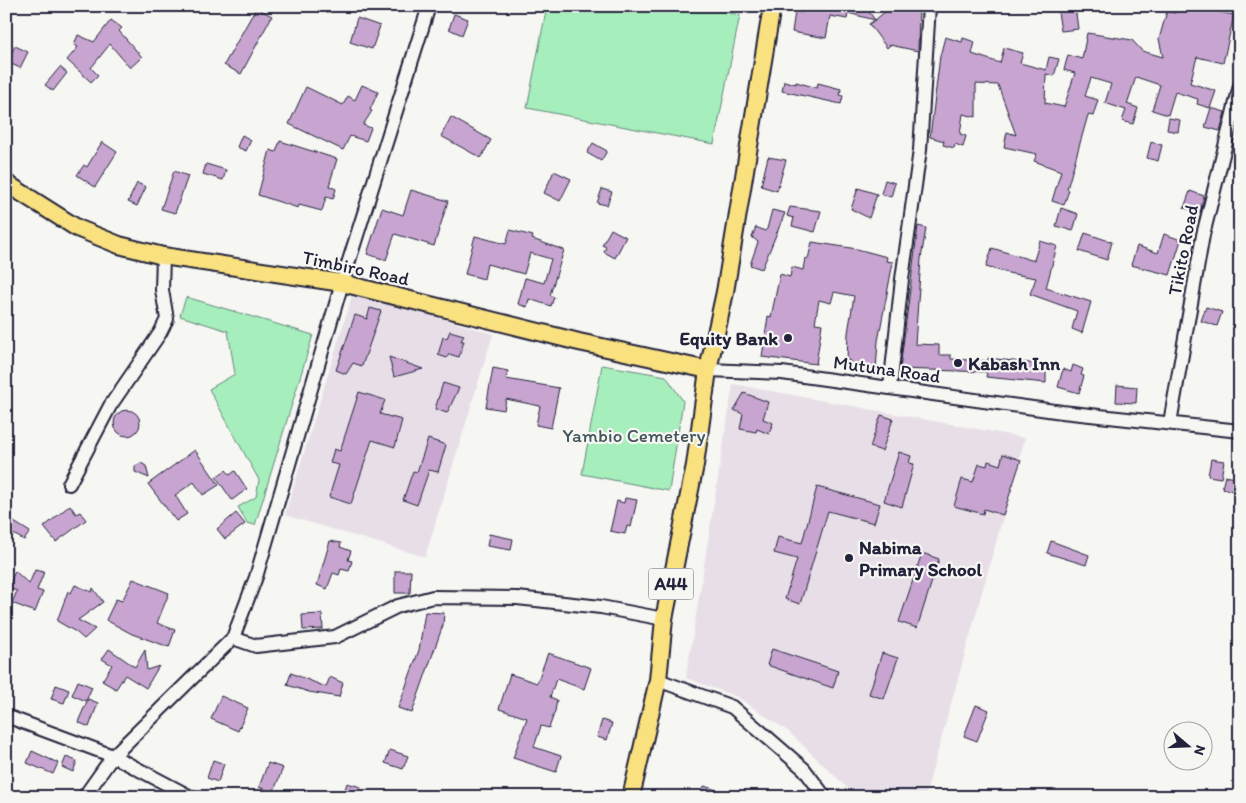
<svg xmlns="http://www.w3.org/2000/svg" width="1246" height="803" viewBox="0 0 1246 803" font-family="Itim,sans-serif">
<style>
.built{fill:#e8dee8}
.green{fill:#a6eebc;stroke:#64887c}
.building{fill:#c7a5d0;stroke:#22223b}
.lines{fill:none;stroke-linecap:round;stroke-linejoin:round}
.minor-casing{stroke:#22223b;stroke-width:16}
.major-casing{stroke:#22223b;stroke-width:20}
.minor{stroke:#f6f6f2;stroke-width:12}
.major{stroke:#fae180;stroke-width:16}
.poi-dot{fill:#22223b;stroke:#f6f6f2;stroke-width:2}
.labels{text-anchor:middle;dominant-baseline:central;stroke-width:4.5;stroke-linejoin:round;paint-order:stroke}
.shield{fill:#f6f6f2;stroke:#626272;stroke-width:1}
.shield-label{font-size:18px;font-weight:bold;fill:#22223b}
.street-label{font-size:19px;fill:#22223b;stroke:#f6f6f2}
.poi-label{font-size:19px;font-weight:bold;fill:#22223b;stroke:#f6f6f2;text-anchor:start}
.park-label{font-size:19px;fill:#43555b;stroke:#f6f6f2}
</style>
<rect width="100%" height="100%" fill="#f6f6f2"/>
<filter id="ink" filterUnits="userSpaceOnUse"><feTurbulence type="fractalNoise" baseFrequency=".02" numOctaves="2"/><feDisplacementMap in="SourceGraphic" scale="10" xChannelSelector="R" yChannelSelector="G"/><feConvolveMatrix kernelMatrix="1 2 1 2 8 2 1 2 1" color-interpolation-filters="sRGB"/></filter>
<g filter="url(#ink)">
<path class="built" d="M353,292L493,334L425,557L285,515Z
M733,384L1025,438L925,797H857L788,731L737,697L686,678Z"/>
<path class="green" d="M547,6H695L740,15L714,144L527,108Z
M186,297L313,335L255,525L247,523L238,507L256,497L259,480L209,389L235,374L228,331L180,316Z
M602,365L666,376L683,401L669,491L582,474Z"/>
<path class="building" d="M803,6H865L875,20L892,6H919L918,51L890,45L887,48L869,24L875,20L848,13L847,19L830,16L826,38L792,32L795,12L802,13Z
M1057,6H1075L1078,29L1061,31Z
M1177,6H1209L1208,10L1234,15L1223,63L1197,57L1190,83L1216,91L1210,108L1197,104L1198,99L1175,92L1168,115L1152,110L1160,85L1136,77L1127,104L1138,108L1133,124L1122,121L1126,110L1105,103L1111,84L1091,78L1085,96L1098,100L1093,116L1088,115L1067,189L1069,190L1064,205L1052,201L1061,171L1034,161L1037,154L1004,147L1007,132L1016,135L998,85L976,84V117L963,114L960,134L966,136L963,147L955,144L954,148L943,145L944,141L930,137L940,56L945,37L962,42L963,38L975,42L972,54L1000,63L1004,48L1023,53L1020,63L1046,70L1049,57L1059,59L1054,76L1046,74L1045,103L1064,107L1075,73L1064,70L1068,55L1082,59L1087,33L1132,40L1142,51L1163,57L1159,39L1167,11L1175,13Z
M256,8L272,16L241,74L224,65Z
M454,14L468,19L462,35L449,29Z
M357,18L380,26L372,49L350,42Z
M111,20L122,28L119,31L142,57L130,68L110,44L91,68L98,75L91,82L67,60L78,47L74,45L78,35L94,42Z
M15,46L28,52L20,68L7,62Z
M60,67L67,73L53,91L45,85Z
M784,81L796,84V82L817,88L818,83L841,89L840,95L843,96L841,104L782,91Z
M362,85L378,92L370,110L372,111L363,125L371,128L366,141L350,136L343,150L289,124L306,87L343,105L348,96L355,100Z
M1211,108L1225,112L1220,131L1205,127Z
M451,117L491,140L481,158L441,136Z
M1169,118L1180,120L1178,132L1167,130Z
M242,135L251,140L246,151L237,147Z
M280,141L337,159L329,186L336,189L333,199L326,197L322,211L299,205L298,208L258,195L270,150L276,152Z
M102,142L117,152L95,187L77,175L84,165L87,167Z
M1151,142L1162,145L1158,161L1147,158Z
M593,143L607,151L601,161L587,153Z
M768,157L786,160L777,191L761,186Z
M206,164L226,170L223,180L203,174Z
M174,171L188,176L175,213L161,209Z
M554,171L571,179L560,201L544,193Z
M885,180L895,183L891,197L881,194Z
M137,183L146,187L137,206L128,202Z
M858,188L877,194L869,218L851,209Z
M602,189L612,192L607,205L597,203Z
M411,190L448,201L434,246L395,234L386,260L367,254L382,208L403,215Z
M1190,191L1204,196L1200,213L1184,208Z
M790,207L821,211L815,232L792,226L794,218L787,216Z
M1061,208L1078,214L1073,231L1056,226Z
M772,210L785,213L762,269L750,265L758,242L752,237L756,227L765,231L767,229Z
M918,226L926,228L921,259L915,344L939,345V355H951V359L988,361V358L1046,365V383L986,377L987,372L900,369Z
M611,229L626,237L615,258L604,252L606,247L602,245Z
M510,230L533,236L532,239L564,250L550,295L554,297L551,306L529,299L527,307L518,304L525,278L544,283L551,259L530,253L524,274L487,264L484,279L465,274L475,236L506,244Z
M1085,233L1112,242L1107,260L1079,251Z
M1164,234L1181,240L1170,275L1131,265L1137,246L1158,253Z
M1040,241L1057,246L1046,288L1091,302L1082,333L1072,329L1077,311L1030,294L1036,278L1008,273L986,267L992,248L1031,260H1034Z
M812,242L857,249L887,257L886,261L893,262L878,341L876,370L850,369V361L847,360L848,333L854,296L834,292L831,303L819,300L815,323L822,324L816,364L762,357L768,316L771,317L780,274L790,277L792,267L803,270L805,258L808,259Z
M1206,307L1222,312L1217,326L1201,321Z
M370,308L381,311L362,366L353,363L346,374L336,370L355,315L367,319Z
M450,331L464,335L461,341H464L459,357L449,354L447,358L438,355L443,337L447,338Z
M389,357L423,369L394,377Z
M1073,365L1083,369L1081,375L1084,376L1079,393L1058,387L1063,369L1071,372Z
M493,368L508,371L506,379L559,388L551,428L536,425L540,406L506,399L504,410L486,407Z
M443,383L459,388L447,413L435,409Z
M1117,385L1137,387L1136,403L1116,402Z
M359,392L385,400L380,414L402,420L395,447L372,440L351,504L329,497L339,465L330,463L334,449L340,451Z
M744,393L768,402L763,419L773,423L769,434L757,429L756,432L740,429L743,414L734,410Z
M114 423a13 13 0 1 1 26 0a13 13 0 1 1-26 0Z
M881,415L893,419L882,451L870,447Z
M428,439L446,445L438,472L429,470L417,505L403,500L413,471L417,472Z
M195,450L219,485L203,495L194,482L175,495L187,514L176,521L148,484Z
M899,452L911,456L909,463L914,464L902,507L884,501Z
M1003,454L1021,460L1003,515L984,509L983,514L954,506L962,479L973,482L979,464L987,466L988,461L1000,465Z
M1211,459L1224,461L1221,478L1208,476Z
M141,463L146,466L149,478L135,472V466Z
M226,470L230,475L235,471L247,489L232,500L216,477Z
M1225,476L1236,478L1233,491L1222,488Z
M817,487L880,504L874,523L828,511L800,604L785,599L797,559L774,553L778,537L802,543Z
M625,498L637,500L631,527L627,526L625,534L610,531L617,501L624,503Z
M70,505L76,514L80,512L86,520L56,542L44,527Z
M236,513L245,524L225,539L217,529Z
M6,517L30,532L24,540L6,530Z
M489,534L513,539L511,550L487,546Z
M330,541L341,543L340,547L351,551L348,560L352,561L349,571L341,569L339,575L333,573L327,589L317,585Z
M1051,541L1089,555L1086,565L1047,553Z
M922,553L939,559L917,628L899,622Z
M35,570L44,572L37,590L43,592L35,612L12,603L17,591L8,588L15,571L29,584Z
M395,571H411L410,593H395Z
M133,579L169,593L157,623L175,630L169,647L132,634L106,620L116,599L122,601Z
M75,585L92,592L93,588L103,602L78,620L95,629L84,639L76,632L57,621L68,591L71,593Z
M425,612L444,613L443,625L412,713L398,708L419,650Z
M322,614L323,629L303,630L302,615Z
M109,649L135,667L145,650L147,670L159,666L146,688L125,675L116,689L102,681L112,665L102,659Z
M772,649L838,671L833,688L767,665Z
M548,653L591,668L584,689L556,679L550,697L557,700L555,711L549,728L541,726L534,747L561,756L556,772L513,758L527,718L499,709L510,674L537,683Z
M882,653L898,658L884,699L869,694Z
M291,673L326,687L330,677L343,683L339,697L309,692L287,685Z
M78,681L92,687L86,701L72,695Z
M56,685L69,690L64,703L51,699Z
M221,696L248,708L238,731L211,719Z
M88,699L98,703L89,727L78,722Z
M976,705L989,710L977,741L964,736Z
M602,720L612,723L607,740L597,737Z
M390,750L408,756L403,769L385,763Z
M32,751L58,763L53,774L27,763Z
M66,757L77,761L73,772L62,767Z
M213,760L224,764L218,782L207,778Z
M268,763L283,768L273,793L259,787Z
M347,783L361,787L358,797L344,793Z
M704,786L732,795L731,797H701Z"/>
<g class="lines">
<g class="minor-casing">
<path id="minor" d="M708,370L782,373L1062,412L1240,431
M890,388L902,279L920,150L929,6
M1170,423L1203,235L1240,86
M69,484L110,406L160,333L167,319L162,290L163,256
M233,638L256,646L335,637L398,606L433,597L517,598L601,607L664,619
M658,680L732,707L804,769L825,797
M6,716L113,756L191,797
M84,797L113,756L233,638L256,577L342,283L429,6"/>
</g>
<g class="major-casing">
<path id="major" d="M6,183L77,228L119,245L163,256L342,283L579,342L708,370
M631,797L658,680L664,619L695,465L708,370L725,292L772,6"/>
</g>
<use href="#minor" class="minor"/>
<use href="#major" class="major"/>
</g>
</g>
<g class="poi-dot">
<circle cx="788" cy="338" r="5"/>
<circle cx="958" cy="363" r="5"/>
<circle cx="849" cy="558" r="5"/>
</g>
<g class="labels">
<rect class="shield" x="648.5" y="568.5" width="45" height="31" rx="4"/>
<g class="shield-label">
<text x="671" y="584">A44</text>
</g>
<g class="street-label">
<text transform="translate(1183 250) rotate(-79)">Tikito Road</text>
<text transform="translate(356 268) rotate(12)">Timbiro Road</text>
<text transform="translate(887 369) rotate(8)">Mutuna Road</text>
</g>
<g class="poi-label">
<text x="778" y="338" text-anchor="end">Equity Bank</text>
<text x="968" y="363">Kabash Inn</text>
<text x="859" y="547">Nabima<tspan x="859" dy="22">Primary School</tspan></text>
</g>
<g class="park-label">
<text x="634" y="435">Yambio Cemetery</text>
</g>
</g>
<rect width="1246" height="803" fill="none" stroke="#f6f6f2" stroke-width="25"/>
<rect x="12" y="12" width="1221" height="778" fill="none" stroke="#22223b" stroke-width="2" filter="url(#ink)"/>
<g transform="translate(1188 746) rotate(109)"><circle r="24" fill="#f6f6f2" stroke="#a1a1a9"/>
<path d="M0-4L9 19L0 12L-9 19Z" fill="#22223b"/>
<text y="-8" font-size="14" font-weight="bold" text-anchor="middle" fill="#22223b">N</text>
</g>
</svg>
